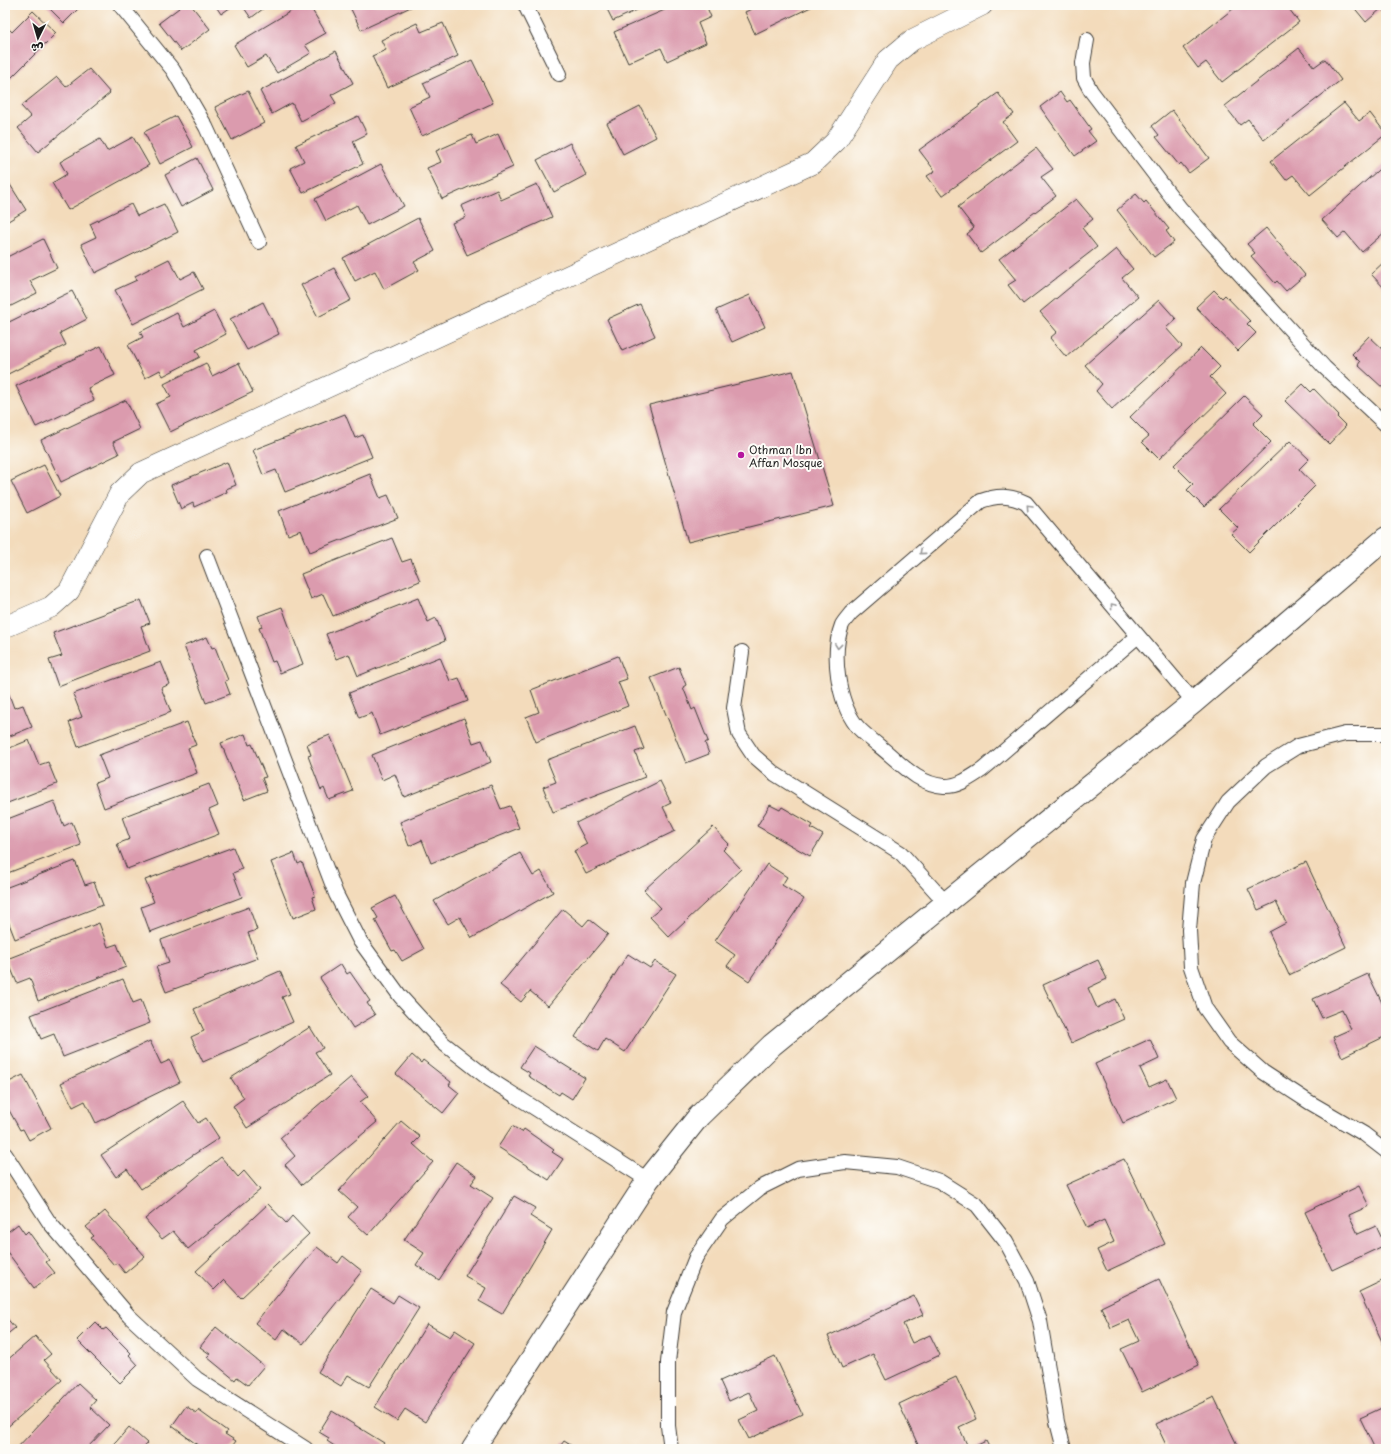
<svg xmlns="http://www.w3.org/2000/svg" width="1391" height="1454" viewBox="0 0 1391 1454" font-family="'Playpen Sans','Playpen Sans Arabic',sans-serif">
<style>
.building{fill:#db9bae}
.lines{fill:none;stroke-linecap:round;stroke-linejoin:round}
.service-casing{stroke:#3c3934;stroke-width:16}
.pedestrian-casing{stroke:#3c3934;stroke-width:22}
.minor-casing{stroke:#3c3934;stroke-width:24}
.service{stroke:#fff;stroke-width:14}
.pedestrian{stroke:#fff;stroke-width:21}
.minor{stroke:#fff;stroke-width:22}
.oneway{stroke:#999}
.poi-dot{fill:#b5179e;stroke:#fdfcf7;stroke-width:1.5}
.labels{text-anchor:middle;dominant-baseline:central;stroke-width:4;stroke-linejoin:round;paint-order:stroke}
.poi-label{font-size:11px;fill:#1c1c1c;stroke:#fdfcf7;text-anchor:start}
</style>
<rect width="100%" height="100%" fill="#fdfcf7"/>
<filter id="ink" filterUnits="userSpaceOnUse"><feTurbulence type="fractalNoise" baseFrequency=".025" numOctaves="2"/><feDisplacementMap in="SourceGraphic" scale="8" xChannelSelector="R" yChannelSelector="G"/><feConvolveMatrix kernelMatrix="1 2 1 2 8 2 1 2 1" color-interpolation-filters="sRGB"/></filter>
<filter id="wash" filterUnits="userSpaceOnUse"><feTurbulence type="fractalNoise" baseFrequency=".012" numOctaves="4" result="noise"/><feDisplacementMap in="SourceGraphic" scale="16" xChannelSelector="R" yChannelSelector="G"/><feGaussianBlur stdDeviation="0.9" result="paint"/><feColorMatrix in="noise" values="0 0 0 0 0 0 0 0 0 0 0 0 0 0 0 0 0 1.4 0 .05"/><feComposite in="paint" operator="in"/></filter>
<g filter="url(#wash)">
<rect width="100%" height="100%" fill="#f3dbbb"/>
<g id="blocks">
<path class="building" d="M46,5H82L64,23Z
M183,5H191L210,29L181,51L159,23Z
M215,5H234L221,14Z
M242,5H268L251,18Z
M301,5H309L326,33L305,45L311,53L277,73L266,56L247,67L234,45Z
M349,5H415L361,30Z
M605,5H648L613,21Z
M676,5H706L711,17L698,23L706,43L667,61L661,48L628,63L614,32Z
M760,5H815L755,34L745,12Z
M1238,5H1269L1272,9L1278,5H1286L1299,22L1222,82L1206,62L1198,68L1183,48Z
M1352,5H1386V12H1385L1382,8L1366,22Z
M33,11L56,33L5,84V25L12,32Z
M417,23L421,32L443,23L458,56L387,88L372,56L386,50L381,40Z
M1299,48L1314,67L1325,59L1341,80L1264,140L1248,119L1240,125L1225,106Z
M336,51L353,83L331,95L336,103L301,121L292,103L272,114L260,91Z
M472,60L493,103L422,136L409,107L430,97L423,83Z
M89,69L110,93L38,152L18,128L31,117L21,106L57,77L66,87Z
M248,91L264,123L232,140L215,107Z
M1060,92L1067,102L1070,100L1091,129L1088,131L1096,141L1075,156L1040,107Z
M998,93L1014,114L1003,122L1017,141L942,196L927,176L935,171L919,150Z
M1344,103L1359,121L1370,113L1386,134L1310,195L1293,175L1286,180L1271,161Z
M640,106L656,137L623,154L607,123Z
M1172,110L1209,158L1189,173L1181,163L1179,165L1156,137L1159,135L1152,126Z
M176,116L193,147L160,164L144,132Z
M358,116L367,134L353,141L363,164L303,193L290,168L304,161L296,145Z
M498,134L513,167L442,199L427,168L441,162L436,151L472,135L476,144Z
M133,137L149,165L68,210L52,183L67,174L60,162L100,139L107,151Z
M570,143L586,175L554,192L537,160Z
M1036,148L1053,169L1041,177L1056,196L981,253L967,234L974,228L958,207Z
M197,158L213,190L181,207L165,175Z
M1386,163V231L1362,252L1345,232L1338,238L1322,220Z
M381,164L404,206L367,225L357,205L326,221L315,199Z
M9,183L26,210L5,223V185Z
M537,184L552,217L467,255L452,223L466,217L461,206L497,190L501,200Z
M1136,194L1144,203L1146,201L1169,229L1166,231L1174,242L1154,257L1117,210Z
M1076,199L1093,219L1082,228L1097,247L1023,304L1008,285L1016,280L999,259Z
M131,204L137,216L164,204L178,232L95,273L81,244L96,237L90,224Z
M418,218L435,251L414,262L419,270L384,289L375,271L355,281L343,258Z
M1266,228L1305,275L1286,291L1277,281L1275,283L1251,256L1255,253L1247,244Z
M43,239L57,268L30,281L37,293L5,309V258Z
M1116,249L1133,269L1122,278L1138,297L1066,357L1050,338L1057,332L1040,312Z
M169,259L180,279L194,272L203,289L133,324L115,290L137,280L135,276Z
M1386,260V290L1371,274Z
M334,268L351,300L318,317L301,285Z
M1214,290L1222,298L1225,295L1250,321L1247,324L1256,333L1238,351L1196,307Z
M72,291L87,319L60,333L66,345L8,374L5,366V324Z
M750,295L765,327L732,342L716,310Z
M1159,300L1176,319L1166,328L1182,346L1112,409L1096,391L1102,384L1085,365Z
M263,302L279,334L247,350L230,319Z
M640,304L655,336L622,351L607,319Z
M214,311L226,334L196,350L200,357L163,376L160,370L145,378L128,345L143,337L140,332L177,313L184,327Z
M1369,336L1386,352V387L1384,389L1358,365L1360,362L1352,354Z
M101,346L115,375L88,388L94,400L36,427L16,386Z
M1201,348L1220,367L1210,377L1226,394L1159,459L1142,442L1149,436L1130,417Z
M206,363L212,376L239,363L253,392L170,432L156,404L171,397L164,384Z
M793,371L834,506L688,542L649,405Z
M1303,384L1311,392L1314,389L1339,415L1337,417L1346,426L1329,444L1285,401Z
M1244,396L1263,414L1253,424L1271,442L1204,507L1187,490L1193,484L1174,465Z
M126,400L140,429L113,442L119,454L61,482L41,440Z
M345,414L355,438L363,435L372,457L285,492L276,470L263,475L253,450Z
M1290,441L1309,459L1299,469L1315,486L1249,552L1231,534L1238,528L1219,509Z
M227,462L236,485L226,489L227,492L194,507L193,503L181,509L171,485Z
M44,465L60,496L27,513L11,481Z
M370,474L380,498L388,495L398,518L310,552L301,530L288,535L279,511Z
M392,538L402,562L411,559L420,581L333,616L323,594L311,599L301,574Z
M418,598L428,622L436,618L445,641L358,676L349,654L336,659L326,634Z
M141,600L150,623L141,626L150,651L58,686L49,660L62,656L53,633Z
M282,607L303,664L280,673L275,661L272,662L259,628L262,627L258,616Z
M207,637L212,648L215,647L228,680L225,681L230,694L206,703L184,646Z
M618,656L627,679L618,682L628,706L536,742L526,717L539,712L531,690Z
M440,657L450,681L459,678L468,701L380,735L372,713L359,718L349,693Z
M161,662L170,684L161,688L171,712L78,747L69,722L82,717L73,694Z
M679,667L686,685L683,687L692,710L695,708L708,741L705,743L709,754L686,763L651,678Z
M5,684L14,708L23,705L32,727L5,738Z
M464,718L473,743L482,740L491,762L404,797L395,774L382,780L372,755Z
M187,722L196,745L188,748L197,773L104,808L95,783L108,778L99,755Z
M635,726L644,749L635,752L645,777L553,812L543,787L556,782L547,760Z
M245,734L249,745L252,744L266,777L262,778L267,791L244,800L221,743Z
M330,735L353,791L329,800L324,788L321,790L308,756L311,755L307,744Z
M29,740L39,765L48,762L57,784L5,804V750Z
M660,781L671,803L663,807L675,831L586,874L574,851L587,844L576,823Z
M209,784L218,806L209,810L219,834L127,869L117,844L130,839L122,817Z
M491,785L501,809L510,806L519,828L431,863L422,840L409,846L400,822Z
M54,801L64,826L72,822L81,845L5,874V820Z
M770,805L780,810L782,807L813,825L811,828L823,835L810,856L757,826Z
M713,827L729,844L723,850L741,869L669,937L650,917L661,908L644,890Z
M233,847L242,869L233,873L242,897L150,932L141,907L154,902L145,880Z
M294,853L298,864L302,862L315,896L312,897L316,909L293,918L271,862Z
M520,853L533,876L541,871L553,892L472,938L460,917L448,924L434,901Z
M75,861L85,885L94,882L103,905L15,939L6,916L5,917V888Z
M1306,862L1346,947L1289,975L1269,932L1286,923L1276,902L1258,910L1248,889Z
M767,864L787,877L782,885L804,899L749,981L727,966L735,955L715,941Z
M395,896L424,949L402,961L395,950L392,951L375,920L378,918L372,908Z
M249,907L257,930L248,933L258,958L166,992L156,967L169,963L161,940Z
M563,909L583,926L589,919L608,934L548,1006L530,991L521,1002L500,985Z
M99,923L108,947L117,944L126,967L38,1001L30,978L17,983L7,959Z
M628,954L650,968L655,961L676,974L625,1052L605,1039L598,1051L575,1037Z
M1098,960L1107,979L1088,988L1097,1008L1115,999L1124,1019L1071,1043L1043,985Z
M341,964L347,974L350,972L370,1001L367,1003L375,1015L353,1028L320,978Z
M280,971L290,994L282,997L293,1022L203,1062L191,1037L204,1031L194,1009Z
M1368,974L1386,1011V1036L1342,1057L1333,1037L1351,1029L1342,1010L1322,1018L1313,999Z
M123,979L133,1003L141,1000L150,1023L63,1057L54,1034L41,1039L31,1015Z
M310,1027L323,1048L315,1052L330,1075L247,1128L233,1106L244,1098L231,1078Z
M1150,1039L1159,1059L1140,1068L1149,1087L1167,1079L1176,1098L1123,1123L1095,1064Z
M150,1041L161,1064L170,1060L180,1082L96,1123L85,1101L73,1107L61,1083Z
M534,1046L585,1078L572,1099L561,1092L559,1095L528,1076L530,1073L520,1067Z
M412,1055L421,1063L423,1060L451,1082L449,1085L459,1093L443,1113L396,1074Z
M23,1075L51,1128L29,1140L23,1129L20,1130L5,1103V1084Z
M351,1077L368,1096L360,1102L377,1122L302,1185L285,1165L295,1156L280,1138Z
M183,1101L198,1123L206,1118L219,1138L141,1189L127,1169L116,1177L101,1155Z
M401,1121L420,1137L413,1144L433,1162L368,1235L348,1217L357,1207L339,1191Z
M512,1126L522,1132L524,1129L554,1150L552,1152L563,1159L549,1180L498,1147Z
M221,1157L238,1177L244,1171L260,1190L188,1249L173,1231L162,1239L145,1219Z
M1124,1159L1165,1244L1107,1271L1097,1250L1114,1242L1104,1220L1087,1228L1066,1185Z
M456,1162L477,1176L471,1184L493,1198L439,1280L416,1265L424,1253L404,1240Z
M1359,1186L1369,1206L1349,1215L1358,1234L1376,1226L1385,1245L1332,1270L1305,1212Z
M514,1196L535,1208L530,1216L552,1230L502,1314L479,1301L486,1288L465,1276Z
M268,1204L286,1223L292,1216L309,1234L241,1298L224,1280L214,1290L196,1271Z
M105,1211L145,1256L125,1273L117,1263L114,1265L91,1238L94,1236L86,1227Z
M18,1224L25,1234L28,1231L49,1260L46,1262L55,1273L34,1288L5,1249V1234Z
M317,1247L338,1263L343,1256L362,1271L303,1344L284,1329L276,1340L255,1323Z
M1159,1279L1199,1365L1142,1392L1121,1349L1139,1341L1129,1320L1111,1328L1101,1307Z
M1386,1279V1350L1359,1292Z
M371,1289L393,1303L398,1295L419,1308L369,1387L348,1375L341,1386L318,1372Z
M914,1296L923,1315L903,1324L912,1343L930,1335L940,1355L886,1380L873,1354L842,1368L828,1336Z
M5,1316L15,1328L5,1336Z
M95,1322L103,1330L106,1328L131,1353L129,1355L138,1365L120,1383L77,1340Z
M427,1324L450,1337L455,1330L475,1343L425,1422L405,1409L397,1421L375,1407Z
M216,1327L264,1366L248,1385L237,1377L235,1380L207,1357L210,1354L200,1347Z
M35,1336L51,1354L44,1360L62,1380L5,1429V1362Z
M775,1356L802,1414L749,1439L739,1420L758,1411L749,1392L729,1401L720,1381Z
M956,1377L976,1419L959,1427L969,1449L986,1441L990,1449H920L899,1404Z
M78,1383L96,1400L90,1407L109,1425L86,1449H16Z
M1214,1397L1239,1449H1168L1156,1424Z
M186,1406L196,1413L198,1410L227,1431L225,1434L236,1441L230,1449H203L172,1426Z
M1386,1406V1449H1375L1360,1418Z
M332,1411L384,1443L380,1449H339L327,1441L329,1438L319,1432Z
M129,1427L147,1443L142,1449H110Z
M564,1441L577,1449H558Z"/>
</g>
</g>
<g filter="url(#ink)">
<use href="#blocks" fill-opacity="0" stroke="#3c3934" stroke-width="1"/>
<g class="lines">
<g class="service-casing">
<path id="service" d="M120,5L173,70L206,127L259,242
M525,5L559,74
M1087,40L1083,63L1084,78L1091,91L1180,208L1324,367L1386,425
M207,556L336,894L360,941L400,996L443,1043L489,1079L648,1180
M1138,636L982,770C971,777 958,787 944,786C921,784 906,769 890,755C881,747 862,733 856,725C838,701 831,653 842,625C844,621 848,617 851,613L981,501C997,495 1010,495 1026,503L1194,702
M742,652L734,708L739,734L753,755L775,774L901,853L946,903
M1386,734H1345L1298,746L1266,766L1228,802L1204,839L1193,883L1189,930L1191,967L1205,1008L1229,1042L1263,1072L1309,1102L1364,1134L1386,1151
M5,1154L49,1222L129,1316L197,1379L306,1449
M671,1449L668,1426V1362L674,1312L696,1257L722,1219L760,1188L798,1169L845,1162L897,1167L939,1181L977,1205L1006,1242L1027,1281L1040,1321L1057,1422L1064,1449"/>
</g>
<g class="pedestrian-casing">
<path id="pedestrian" d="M5,627L51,607L69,591L120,493L141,473L813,163L836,141L888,60L912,40L982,5"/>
</g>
<g class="minor-casing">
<path id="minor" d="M473,1449L648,1180L699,1116L772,1045L946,903L1194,702L1386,538"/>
</g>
<use href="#service" class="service"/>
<use href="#pedestrian" class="pedestrian"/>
<use href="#minor" class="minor"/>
</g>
<defs><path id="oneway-chevron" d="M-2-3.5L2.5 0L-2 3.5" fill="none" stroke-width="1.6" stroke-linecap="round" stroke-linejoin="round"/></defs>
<g class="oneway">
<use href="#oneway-chevron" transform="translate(1029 507) rotate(-133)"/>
<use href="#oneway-chevron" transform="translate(922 552) rotate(139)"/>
<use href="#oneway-chevron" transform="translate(1113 606) rotate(-130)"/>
<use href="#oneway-chevron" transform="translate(838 646) rotate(96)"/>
</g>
</g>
<circle class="poi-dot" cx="741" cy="455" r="4"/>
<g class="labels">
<g class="poi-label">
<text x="749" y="449">Othman Ibn<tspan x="749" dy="13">Affan Mosque</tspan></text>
</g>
</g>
<rect width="1391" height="1454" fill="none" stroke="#fdfcf7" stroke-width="20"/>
<g transform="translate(38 38) rotate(185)" stroke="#fdfcf7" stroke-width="3" paint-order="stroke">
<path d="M0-3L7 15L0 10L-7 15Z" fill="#1c1c1c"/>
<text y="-6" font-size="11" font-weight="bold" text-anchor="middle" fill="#1c1c1c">ش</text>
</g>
</svg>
